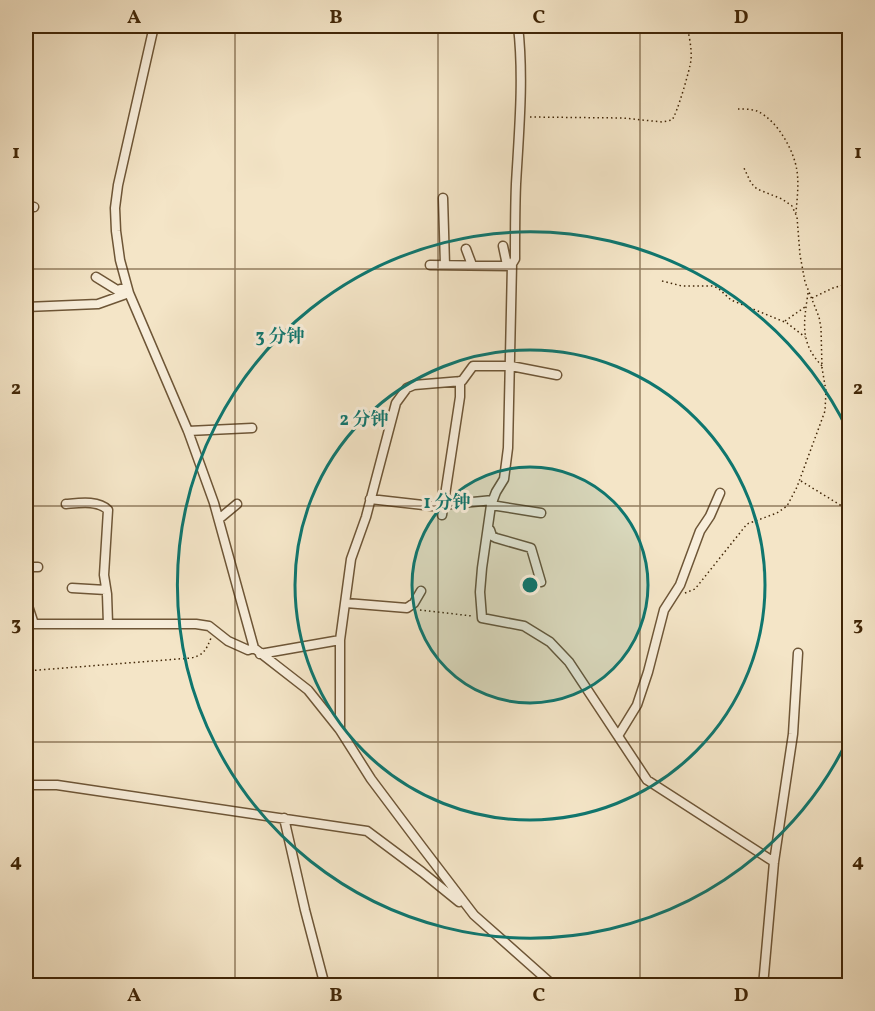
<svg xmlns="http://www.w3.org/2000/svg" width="875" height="1011" viewBox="0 0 875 1011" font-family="Vollkorn,'Noto Serif SC',serif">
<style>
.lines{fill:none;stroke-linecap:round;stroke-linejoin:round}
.street-casing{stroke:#6e5637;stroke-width:11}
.path{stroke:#412607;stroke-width:1.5;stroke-dasharray:1.5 3;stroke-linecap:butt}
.street{stroke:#f8eedb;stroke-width:8}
.grid{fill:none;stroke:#412607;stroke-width:1.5;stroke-opacity:0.55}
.ring{fill:none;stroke:#0f766e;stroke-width:3}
.centre{fill:#0f766e;stroke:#f8eedb;stroke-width:3}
.ring-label{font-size:18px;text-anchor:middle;font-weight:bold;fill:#0f766e;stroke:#f8eedb;stroke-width:6;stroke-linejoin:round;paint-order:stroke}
.neatline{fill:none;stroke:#412607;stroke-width:2}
.grid-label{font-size:20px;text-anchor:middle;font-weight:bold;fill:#412607}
</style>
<rect width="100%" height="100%" fill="#f4e5c7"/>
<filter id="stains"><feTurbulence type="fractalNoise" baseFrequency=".00333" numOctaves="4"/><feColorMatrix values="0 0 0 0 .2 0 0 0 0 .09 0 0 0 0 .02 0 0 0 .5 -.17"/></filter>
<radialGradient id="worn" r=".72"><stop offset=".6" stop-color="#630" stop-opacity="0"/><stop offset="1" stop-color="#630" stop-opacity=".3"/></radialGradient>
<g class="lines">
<g class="street-casing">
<path id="street" d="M154,26L118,185L115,208L116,231L120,260L129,293L188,431L214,503L254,648L308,690L340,730L371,779L422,847L474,915L554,986
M518,26C524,78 519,131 516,184C515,209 515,234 515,259L512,264L508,448L504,479L496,492L491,505L482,568L480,592L482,618L524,626L550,642L569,662L647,780L774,862
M443,198L445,265
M26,205L34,207
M503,246L507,265
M466,249L472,265
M430,265L512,266
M96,277L117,290L127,287
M26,307L98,304L129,293
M188,431L252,428
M370,499L432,506L493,500
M66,504C79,503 98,500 108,510L104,575L107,594L108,624
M491,505L541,513
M442,515L460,397V381
M219,519L237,504
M490,530L492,536L496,538L531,548L541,582
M26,567H38
M72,588L106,590
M26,600L34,624
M346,603L407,608L414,603L421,591
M26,624H196L209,626L228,641L248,650L254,648
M260,654L340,640
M340,730V640L351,559L366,517L396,403L407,388L414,385L462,381L473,366H511L557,375
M618,736L637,705L648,672L664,610L680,585L700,531L710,516L720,493
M26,785H57L367,831L422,872L459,902
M284,818L305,910L325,986
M763,986L774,862L793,734L798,653"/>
</g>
<path class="path" d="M738,109C744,109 751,109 757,111C777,120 794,150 797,171C799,185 797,199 796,213
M530,117L623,118L662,122L672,120C677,114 690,69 691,60C692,48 689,36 687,26
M26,129L28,114
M662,281L682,286H712L718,288L731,300L787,323L805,337
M808,293C804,322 799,342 822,366
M812,298L833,288L850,283
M785,321L805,307
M801,481L850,511
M685,593L695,589L747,524L777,513L787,506L797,487L825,411L826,391L822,368L821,328L819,317L805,282L800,255L797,217L792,206L782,199L757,189L751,183L744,168
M420,610L472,616
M26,671L191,658C204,655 206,650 211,638"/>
<use href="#street" class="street"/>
</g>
<path class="grid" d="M235,26V986M438,26V986M640,26V986M26,269H850M26,506H850M26,742H850"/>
<circle cx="530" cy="585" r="118" fill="#0f766e" fill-opacity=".12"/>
<g class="ring">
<circle cx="530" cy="585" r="118"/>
<circle cx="530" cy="585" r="235"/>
<path d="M849 737A353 353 0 1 1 849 433"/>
</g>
<circle cx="530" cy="585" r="9" class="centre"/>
<g class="ring-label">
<text x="280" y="342">3 分钟</text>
<text x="364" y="425">2 分钟</text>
<text x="447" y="508">1 分钟</text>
</g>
<rect width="875" height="1011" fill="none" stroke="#f4e5c7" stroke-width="66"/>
<rect x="33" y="33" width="809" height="945" class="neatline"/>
<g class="grid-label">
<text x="134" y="23">A</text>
<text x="336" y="23">B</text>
<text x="539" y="23">C</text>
<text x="741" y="23">D</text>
<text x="16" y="158">1</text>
<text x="858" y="158">1</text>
<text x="16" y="394">2</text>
<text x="858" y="394">2</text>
<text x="16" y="630">3</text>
<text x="858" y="630">3</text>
<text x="16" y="867">4</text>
<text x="858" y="867">4</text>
<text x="134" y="1001">A</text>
<text x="336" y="1001">B</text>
<text x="539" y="1001">C</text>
<text x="741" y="1001">D</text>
</g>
<rect width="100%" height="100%" filter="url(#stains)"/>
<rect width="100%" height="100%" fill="url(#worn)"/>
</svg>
